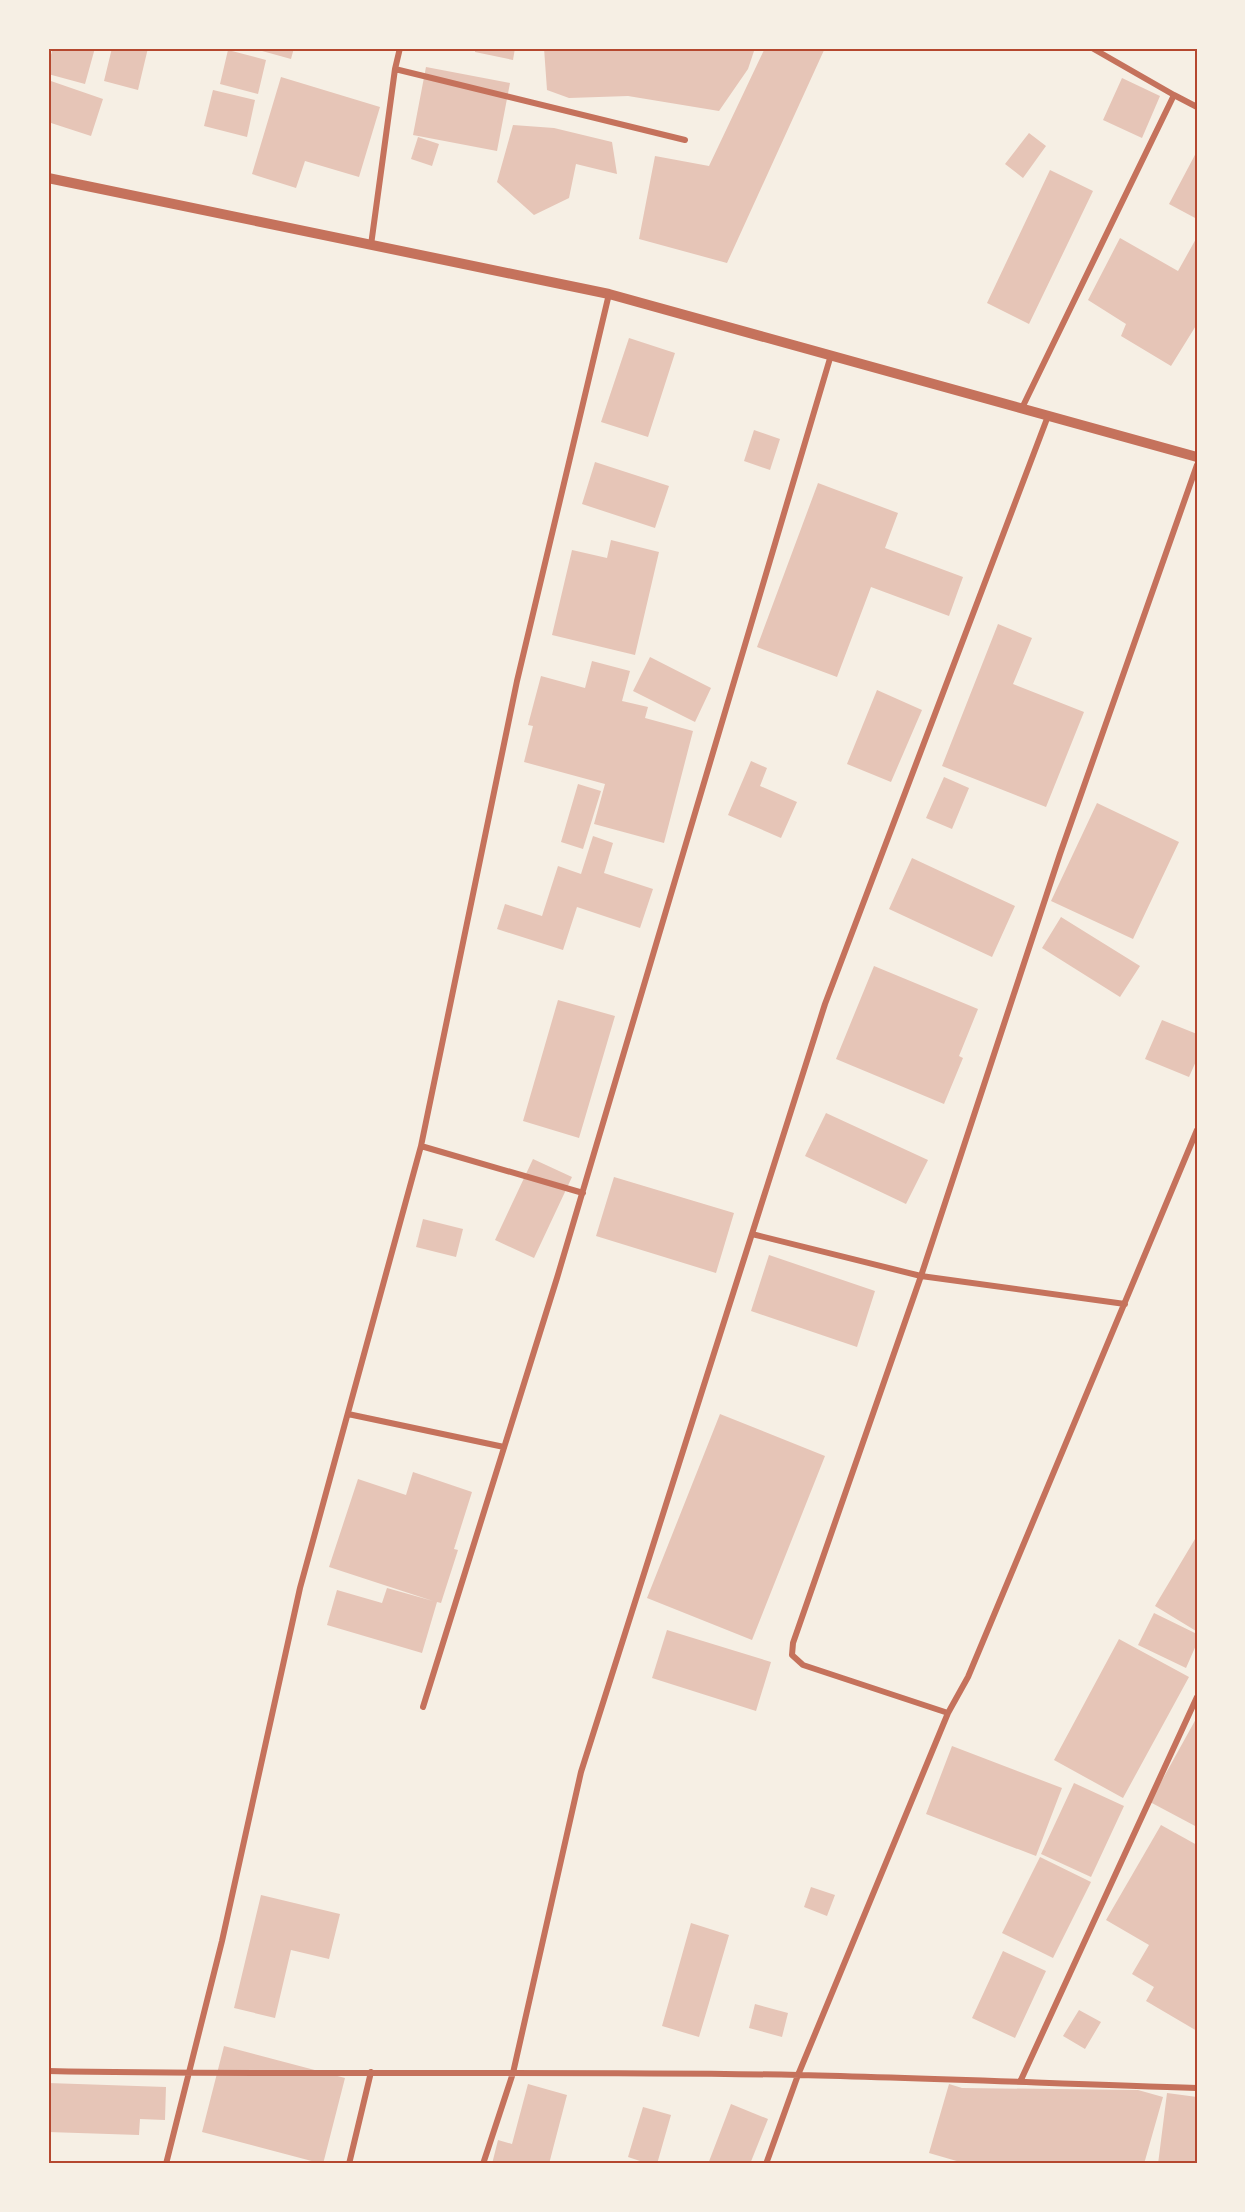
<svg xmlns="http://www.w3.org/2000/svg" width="1245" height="2212" viewBox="0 0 1245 2212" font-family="Signika,sans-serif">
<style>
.building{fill:#e6c5b7}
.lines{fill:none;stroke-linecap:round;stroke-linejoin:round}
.minor{stroke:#c5725c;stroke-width:6}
.tertiary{stroke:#c5725c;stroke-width:10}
.neatline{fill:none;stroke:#b5482f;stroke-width:2}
</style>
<rect width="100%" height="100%" fill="#f6efe4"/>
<path class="building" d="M53,48H95L85,84L48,74V65Z
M112,48H148L138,90L104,81Z
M251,48H294L291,59Z
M475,48H515L513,60L475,52Z
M544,48H755L748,69L719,111L628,96L569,98L547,90Z
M765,48H825L727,263L639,239L655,156L709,166Z
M228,50L266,60L258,94L220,84Z
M426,67L510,83L497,151L413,135Z
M281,77L380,107L359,177L305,161L296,188L252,174Z
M1122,78L1160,96L1142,138L1103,120Z
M48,80L103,99L91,136L48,122Z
M213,90L255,100L247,137L204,126Z
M513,125L554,128L612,142L617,174L576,164L569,198L534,215L497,182Z
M1029,133L1046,146L1023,178L1005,164Z
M418,137L439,144L432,166L411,159Z
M1197,151V219L1169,204Z
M1050,170L1093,191L1029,324L987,303Z
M1197,237V324L1171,366L1121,336L1126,324L1088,300L1120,238L1178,271Z
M629,338L675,353L648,437L601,422Z
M754,430L780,439L770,470L744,461Z
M595,462L669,486L655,528L582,504Z
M818,483L898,513L885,548L963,577L949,616L871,587L837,677L757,647Z
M611,540L659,552L635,655L552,635L572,550L607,558Z
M998,624L1032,638L1013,684L1084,712L1046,807L942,766Z
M650,657L711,688L695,722L633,691Z
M592,661L630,671L622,701L648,707L645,718L693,731L664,843L594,824L605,784L524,762L533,726L528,725L541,676L585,688Z
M877,690L922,710L891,782L847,764Z
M751,761L767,768L760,786L797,802L781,838L728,815Z
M944,777L969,788L952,829L926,818Z
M578,784L601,791L583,849L561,842Z
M1097,803L1179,842L1133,939L1051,901Z
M593,836L613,843L604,873L653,889L640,928L577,907L563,950L497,929L505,904L542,916L558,866L581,874Z
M912,858L1015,906L992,957L889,909Z
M1061,917L1140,966L1120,997L1042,948Z
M874,966L978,1009L959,1056L963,1058L944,1104L836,1059Z
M558,1000L615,1016L579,1138L523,1121Z
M1162,1020L1197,1034V1059L1189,1077L1145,1059Z
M826,1113L928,1160L906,1204L805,1156Z
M533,1159L572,1177L534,1258L495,1240Z
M614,1177L734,1213L716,1273L596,1236Z
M423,1219L463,1229L456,1257L416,1247Z
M769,1255L875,1291L857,1347L751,1311Z
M720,1414L825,1456L752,1640L647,1598Z
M413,1472L472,1492L454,1549L458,1550L441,1603L437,1602L422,1653L327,1625L337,1590L382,1603L387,1588L433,1601L329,1567L358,1479L406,1495Z
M1195,1539L1197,1540L1196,1631L1155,1606Z
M1154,1613L1197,1634V1643L1186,1668L1138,1645Z
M667,1630L771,1662L756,1711L652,1678Z
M1119,1639L1189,1677L1123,1798L1054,1760Z
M1197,1717V1827L1150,1802Z
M952,1746L1062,1788L1036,1856L926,1814Z
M1074,1783L1124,1806L1091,1877L1041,1854Z
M1161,1825L1197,1845V2031L1146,2001L1154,1987L1132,1974L1149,1945L1106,1920Z
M1040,1857L1091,1882L1053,1958L1002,1933Z
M811,1887L835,1895L827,1916L804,1907Z
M261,1895L340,1914L329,1959L291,1950L275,2018L234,2008Z
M691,1923L729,1935L699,2037L662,2026Z
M1003,1951L1046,1971L1015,2038L972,2018Z
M755,2004L788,2013L782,2037L749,2028Z
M1079,2010L1101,2022L1085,2049L1063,2036Z
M224,2046L345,2078L323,2164L202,2132Z
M48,2083L166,2087L165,2120L140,2119L139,2135L48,2132Z
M528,2084L567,2095L549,2164H492L498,2140L512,2144Z
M949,2084L962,2088L1138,2090L1163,2097L1144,2164H967L929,2153Z
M1167,2093L1197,2097V2164H1158Z
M731,2104L768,2119L750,2164H708Z
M643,2107L671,2115L657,2164H649L628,2157Z"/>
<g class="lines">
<path class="minor" d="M1092,48L1174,95
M395,69L685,140
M371,245L395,69L400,48
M1022,408L1174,95L1197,107
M583,1193L421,1146L517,681L609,294
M752,1234L921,1276L1125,1304
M348,1414L504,1447
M423,1707L557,1278L831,355
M948,1713L803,1665L792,1655L793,1643L921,1276L1060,854L1197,465
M48,2071C298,2076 549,2070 799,2075C931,2078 1064,2084 1197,2088
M1020,2082L1197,1697
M166,2164L222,1941L300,1588L421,1146
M349,2164L371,2072
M483,2164L513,2073L581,1772L825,1004L1048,416
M766,2164L798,2075L948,1713L968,1677L1197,1130"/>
<path class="tertiary" d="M48,178L609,294L1197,457"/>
</g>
<rect width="1245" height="2212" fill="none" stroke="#f6efe4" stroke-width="99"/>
<rect x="50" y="50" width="1146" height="2112" class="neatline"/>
</svg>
